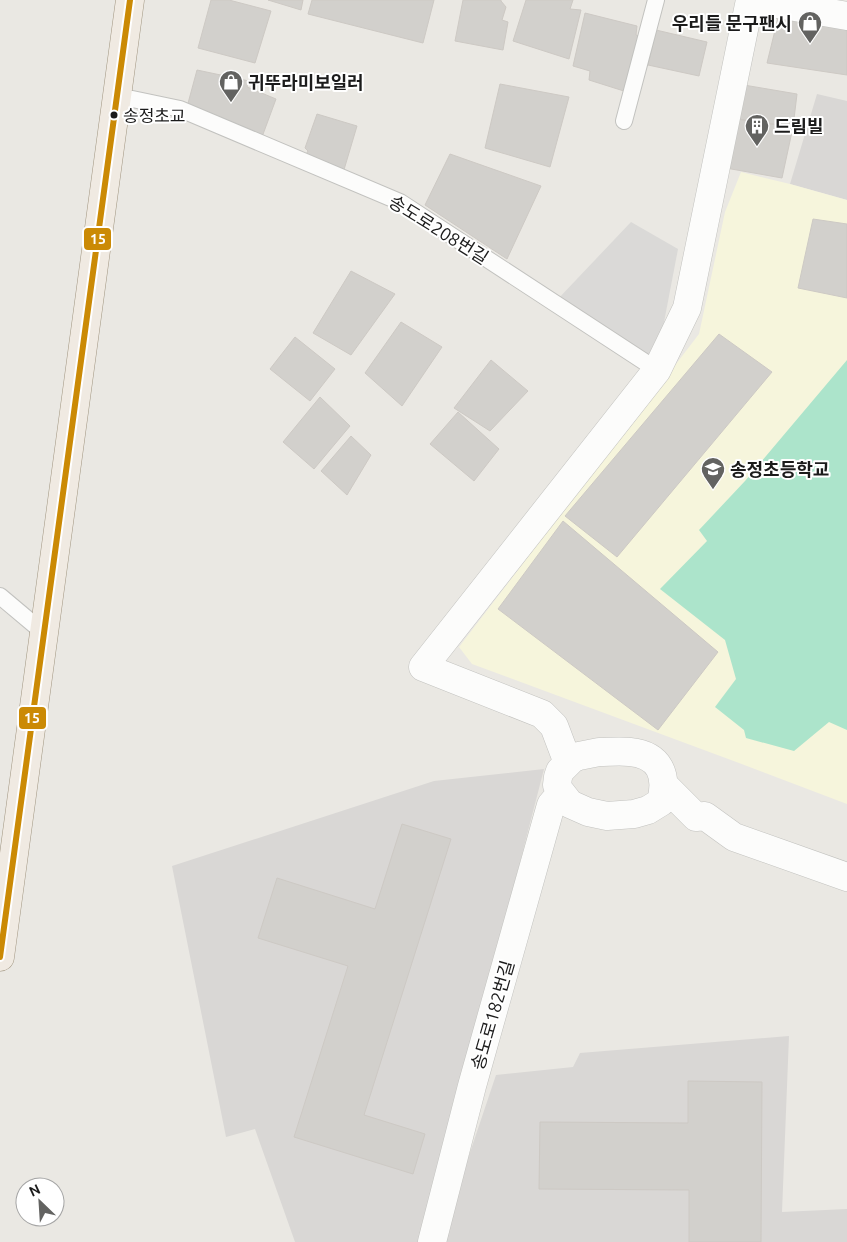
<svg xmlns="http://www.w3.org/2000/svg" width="847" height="1242" viewBox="0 0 847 1242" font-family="Ubuntu,'Noto Sans KR',sans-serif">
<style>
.residential{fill:#d9d7d5}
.education{fill:#f6f5dc}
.pitch{fill:#ace4cb}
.parking{fill:#dad9d7}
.building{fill:#d2d0cc;stroke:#cdc9c4}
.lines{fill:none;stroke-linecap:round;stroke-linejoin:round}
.lane-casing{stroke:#c2c2bf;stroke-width:18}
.street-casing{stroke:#c2c2bf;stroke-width:29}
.primary-casing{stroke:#a09580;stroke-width:29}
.lane{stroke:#fcfcfb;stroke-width:16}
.street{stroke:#fcfcfb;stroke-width:28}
.primary{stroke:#f0eae2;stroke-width:28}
.bus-1-casing{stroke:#fff;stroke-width:10}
.bus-1{stroke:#cb8a05;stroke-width:6}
.bus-dot{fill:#1b1b1b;stroke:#fff;stroke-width:2}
.labels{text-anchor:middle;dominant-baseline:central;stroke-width:4;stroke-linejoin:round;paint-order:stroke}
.bus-label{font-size:17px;fill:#1b1b1b;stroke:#fff;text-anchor:start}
.poi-label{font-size:18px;font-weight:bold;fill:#1b1b1b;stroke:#fff;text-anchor:start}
.street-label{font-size:18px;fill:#1b1b1b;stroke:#fff}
.line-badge{stroke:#fff;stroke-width:2}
.badge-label{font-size:14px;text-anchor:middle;font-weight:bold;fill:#fff}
</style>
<rect width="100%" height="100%" fill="#eae8e3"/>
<path class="residential" d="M817,94L847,101V200L790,184Z
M544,769L422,1242H295L255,1129L226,1137L172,866L434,781Z
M789,1036L782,1212L847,1209V1242H440L496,1075L573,1067L580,1053Z"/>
<path class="education" d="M741,172L790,184L847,200V804L739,763L472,664L459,647L699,334L725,212Z"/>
<path class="pitch" d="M847,360V730L829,722L794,751L746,738L744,730L715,707L736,679L725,640L660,589L707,541L699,530L745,481Z"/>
<path class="parking" d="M631,222L678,249L656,364L558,299Z"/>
<path class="building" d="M211,0H229L271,11L255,63L198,48Z
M268,0H303L301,10Z
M312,0H434L423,43L308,14Z
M463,0H501V1L506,7L502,20L508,22L503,50L455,41Z
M526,0H573L570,9L581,10L569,59L513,41Z
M585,13L637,26L636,35L644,38L627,92L589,80L590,71L573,66Z
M778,18L847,25V75L767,63Z
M656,30L707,42L699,76L648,65Z
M197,70L249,81L247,87L276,99L262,137L187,107Z
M500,84L569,97L550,167L485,148Z
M738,84L797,94L793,127L730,118Z
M317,114L357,126L343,173L305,156L308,151L305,148Z
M730,118L793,127L782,178L720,167Z
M450,154L541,186L507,259L425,205Z
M813,219L847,224V298L798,288Z
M351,271L395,294L351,355L313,333Z
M401,322L442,347L402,406L365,373Z
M719,334L772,372L617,557L565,516Z
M295,337L335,369L310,401L270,369Z
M491,360L528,391L490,431L454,408Z
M320,397L350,426L314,469L283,442Z
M458,412L499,449L474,481L430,444Z
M351,436L371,455L347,495L321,471Z
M563,521L718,652L658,730L498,609Z
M402,824L451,839L364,1115L425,1134L413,1174L294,1137L348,966L258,938L277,878L375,909Z
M688,1081L762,1082L761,1242H689V1190L539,1189L540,1122L688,1123Z"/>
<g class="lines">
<g class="lane-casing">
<path id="lane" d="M118,96L180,109L400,202L657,370
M624,121L656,0
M0,596L44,633"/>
</g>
<g class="street-casing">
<path id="street" d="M755,0L847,16
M599,752C609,752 620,751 630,752C660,755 668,775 661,802L648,810L634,814L607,816L588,812L570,804L559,790L557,785L558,777L560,771L572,759L579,756Z
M568,763L554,726L542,714L423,667L657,370L687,308L750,0
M664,785L696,817L705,816L734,837L847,877
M432,1242L472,1086L551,805L561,793"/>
</g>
<g class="primary-casing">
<path id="primary" d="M0,957L130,0"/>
</g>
<use href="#lane" class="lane"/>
<use href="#street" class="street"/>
<use href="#primary" class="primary"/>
<g class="bus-1-casing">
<path id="bus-1" d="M0,957L130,0"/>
</g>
<use href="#bus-1" class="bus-1"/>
</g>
<defs>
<g id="shop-pin" transform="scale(1.25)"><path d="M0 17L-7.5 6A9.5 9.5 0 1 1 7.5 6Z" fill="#636361" stroke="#fff"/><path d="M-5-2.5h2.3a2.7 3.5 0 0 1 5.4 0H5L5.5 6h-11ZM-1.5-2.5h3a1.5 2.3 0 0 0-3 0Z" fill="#fff"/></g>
<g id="building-pin" transform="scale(1.25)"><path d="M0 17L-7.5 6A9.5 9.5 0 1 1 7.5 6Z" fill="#636361" stroke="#fff"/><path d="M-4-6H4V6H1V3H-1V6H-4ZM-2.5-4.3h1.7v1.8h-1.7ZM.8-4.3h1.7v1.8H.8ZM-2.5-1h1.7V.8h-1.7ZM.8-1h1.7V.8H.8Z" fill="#fff"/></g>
<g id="school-pin" transform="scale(1.25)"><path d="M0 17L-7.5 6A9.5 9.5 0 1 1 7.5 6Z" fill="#636361" stroke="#fff"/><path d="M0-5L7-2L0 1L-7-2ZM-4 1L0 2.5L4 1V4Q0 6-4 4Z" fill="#fff"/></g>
</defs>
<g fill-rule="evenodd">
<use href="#shop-pin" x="810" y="23"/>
<use href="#shop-pin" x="231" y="82"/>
<use href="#building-pin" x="757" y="126"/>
<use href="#school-pin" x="713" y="469"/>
</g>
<circle class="bus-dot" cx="114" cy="115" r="4.5"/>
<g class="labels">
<g class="bus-label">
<text x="123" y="115">송정초교</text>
</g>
<g class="poi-label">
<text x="792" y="23" text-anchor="end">우리들 문구팬시</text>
<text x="248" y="82">귀뚜라미보일러</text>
<text x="774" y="126">드림빌</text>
<text x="730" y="469">송정초등학교</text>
</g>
<g class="street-label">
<text transform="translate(439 229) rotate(32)">송도로208번길</text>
<text transform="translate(492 1015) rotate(-74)">송도로182번길</text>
</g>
</g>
<g class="line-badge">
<rect x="83" y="227" width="29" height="24" rx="5" fill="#cb8a05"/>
<rect x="18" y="706" width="29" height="24" rx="5" fill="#cb8a05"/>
</g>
<g class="badge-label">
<text x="98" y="244">15</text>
<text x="32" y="723">15</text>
</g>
<g transform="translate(40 1202) rotate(335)"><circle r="24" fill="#ffffff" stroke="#a4a4a4"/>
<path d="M0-4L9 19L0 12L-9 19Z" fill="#636361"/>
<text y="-8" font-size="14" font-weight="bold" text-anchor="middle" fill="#1b1b1b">N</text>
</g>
</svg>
